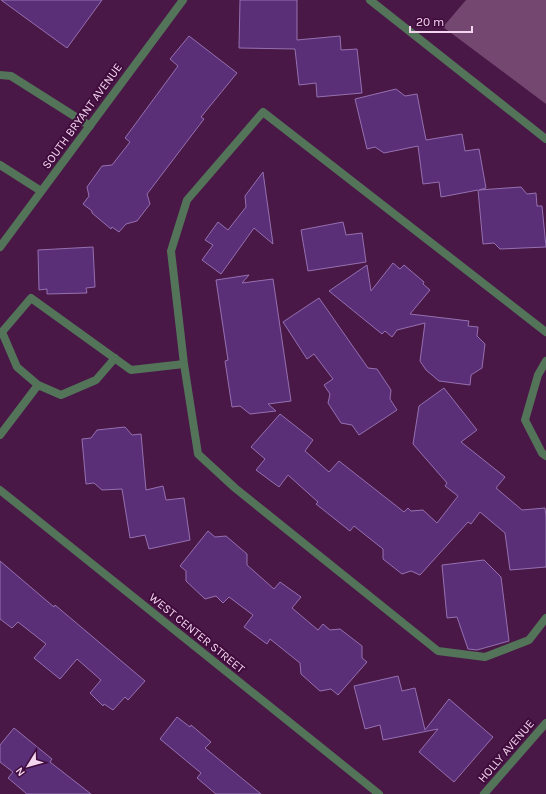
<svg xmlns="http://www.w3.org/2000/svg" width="546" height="794" viewBox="0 0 546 794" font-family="Karla,sans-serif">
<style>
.green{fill:#73476f}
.building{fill:#5b2f78;stroke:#9470af}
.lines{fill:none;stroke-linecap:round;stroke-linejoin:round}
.service{stroke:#537459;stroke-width:8}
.minor{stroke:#537459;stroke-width:8}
.tertiary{stroke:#537459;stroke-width:8}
.labels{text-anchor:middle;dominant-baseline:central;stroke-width:4;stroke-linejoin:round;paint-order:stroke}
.street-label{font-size:12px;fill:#f4d5f0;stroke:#3f0c3c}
</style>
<rect width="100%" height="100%" fill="#4a1847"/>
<path class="green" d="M466,0H546V104L443,27Z"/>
<path class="building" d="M1,0H102L67,48Z
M240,0H297V40L340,36L341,50L357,49L362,93L317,97L316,83L299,85L295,49L239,48Z
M189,36L237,73L201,117L204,119L147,194L150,204L137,221L126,224L119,232L112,227L111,229L92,213V211L83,204L89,196L87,187L102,166L112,165L130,142L125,138L178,66L170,59Z
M396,89L405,96L417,94L426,140L462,134L465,151L479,149L486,188L479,190L521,187L527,194L536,193L537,206H542L546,247L500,249L494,243L483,244L478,190L441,197L439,182L423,184L418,146L384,153L375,147L367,149L355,99Z
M263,172L273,244L254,228L221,274L202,260L213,245L205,240L218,222L228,230L246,207L245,196Z
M343,222L346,235L362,233L366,262L308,271L301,230Z
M93,247L95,287L86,288L87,293L47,294V289L39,290L38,250Z
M393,263L400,269L404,265L424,282L423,284L430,290L410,314L469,321L468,326L478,327L477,336L485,344L482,368L471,375L470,385L439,381L426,370L420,361L425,323L397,330L392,337L385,331L382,334L329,291L367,265L371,291Z
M249,275L242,283L273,279L291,401L268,404L276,411L250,414L240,406L232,407L225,361L228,360L216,280Z
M319,298L368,368L377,369L391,390L390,399L397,410L359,435L352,425L341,423L328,403L330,394L324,385L333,379L314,354L307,359L283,322Z
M444,388L477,430L461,442L505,477L496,488L522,510L545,508L546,517V567L510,570L505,533L480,512L471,524L468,522L420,575L411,571L402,574L383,559V549L354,526L350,531L316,504L318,502L288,475L279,487L256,470L265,459L251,447L280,414L313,440L305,451L329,472L339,461L404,512L408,508L411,511L423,510L437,523L458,496L445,486L447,483L413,444L419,406Z
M125,427L132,435L141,434L146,490L163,486L166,500L184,498L190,540L149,549L145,535L130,538L122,489L102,490L94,483L86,484L82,439L91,438L97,430Z
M208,531L215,537L226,536L247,554V565L274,589L280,582L301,597L292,608L318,630L323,624L330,630L340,629L362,646V658L367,662L338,695L331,689L320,691L301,674L300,663L270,639L267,644L244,627L253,615L229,597L223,603L216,596L205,599L186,581V571L180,566Z
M484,560L501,577L509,641L477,650L468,649L457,617L447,618L442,565Z
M0,561L54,607L55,605L145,681L128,700L125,697L113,710L104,704L103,706L90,693L101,680L77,659L60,679L34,658L46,644L18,622L12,628L0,619Z
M398,676L402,691L415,688L425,730L449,699L493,737L454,782L419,752L438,729L383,740L380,725L365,729L354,686Z
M177,717L190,727L191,725L211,742L205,748L261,794H216L197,778L201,773L160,739Z
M14,728L52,759L50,762L91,794H27L8,778L13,772L0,762V745Z"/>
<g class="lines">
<path class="service" d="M0,75L11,76L90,126
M0,165L41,191
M546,332L263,112L187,200L171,251L184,364L198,454L235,488L438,651L485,657L529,640L546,618
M546,361L538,375L525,420L542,453L546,456
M38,385L61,395L96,380L115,358
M0,435L38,385L17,367L2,332L31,298L131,370L184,364"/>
<path class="minor" d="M484,794L546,723"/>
<path class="tertiary" d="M370,0L546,139
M0,247L183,0
M0,490L379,794"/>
</g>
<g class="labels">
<g class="street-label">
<text transform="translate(82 116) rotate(-54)">SOUTH BRYANT AVENUE</text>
<text transform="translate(197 633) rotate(39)">WEST CENTER STREET</text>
<text transform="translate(506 751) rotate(-49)">HOLLY AVENUE</text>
</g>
</g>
<g transform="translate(28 766) rotate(233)" stroke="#3f0c3c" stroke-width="3" paint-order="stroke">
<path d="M0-3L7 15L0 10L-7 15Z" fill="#f4d5f0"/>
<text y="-6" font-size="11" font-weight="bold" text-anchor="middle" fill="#f4d5f0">N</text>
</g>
<path d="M410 26v6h62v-6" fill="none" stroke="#f4d5f0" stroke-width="2"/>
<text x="416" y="26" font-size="12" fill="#f4d5f0" stroke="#3f0c3c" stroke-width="3" paint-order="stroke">20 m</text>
</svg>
